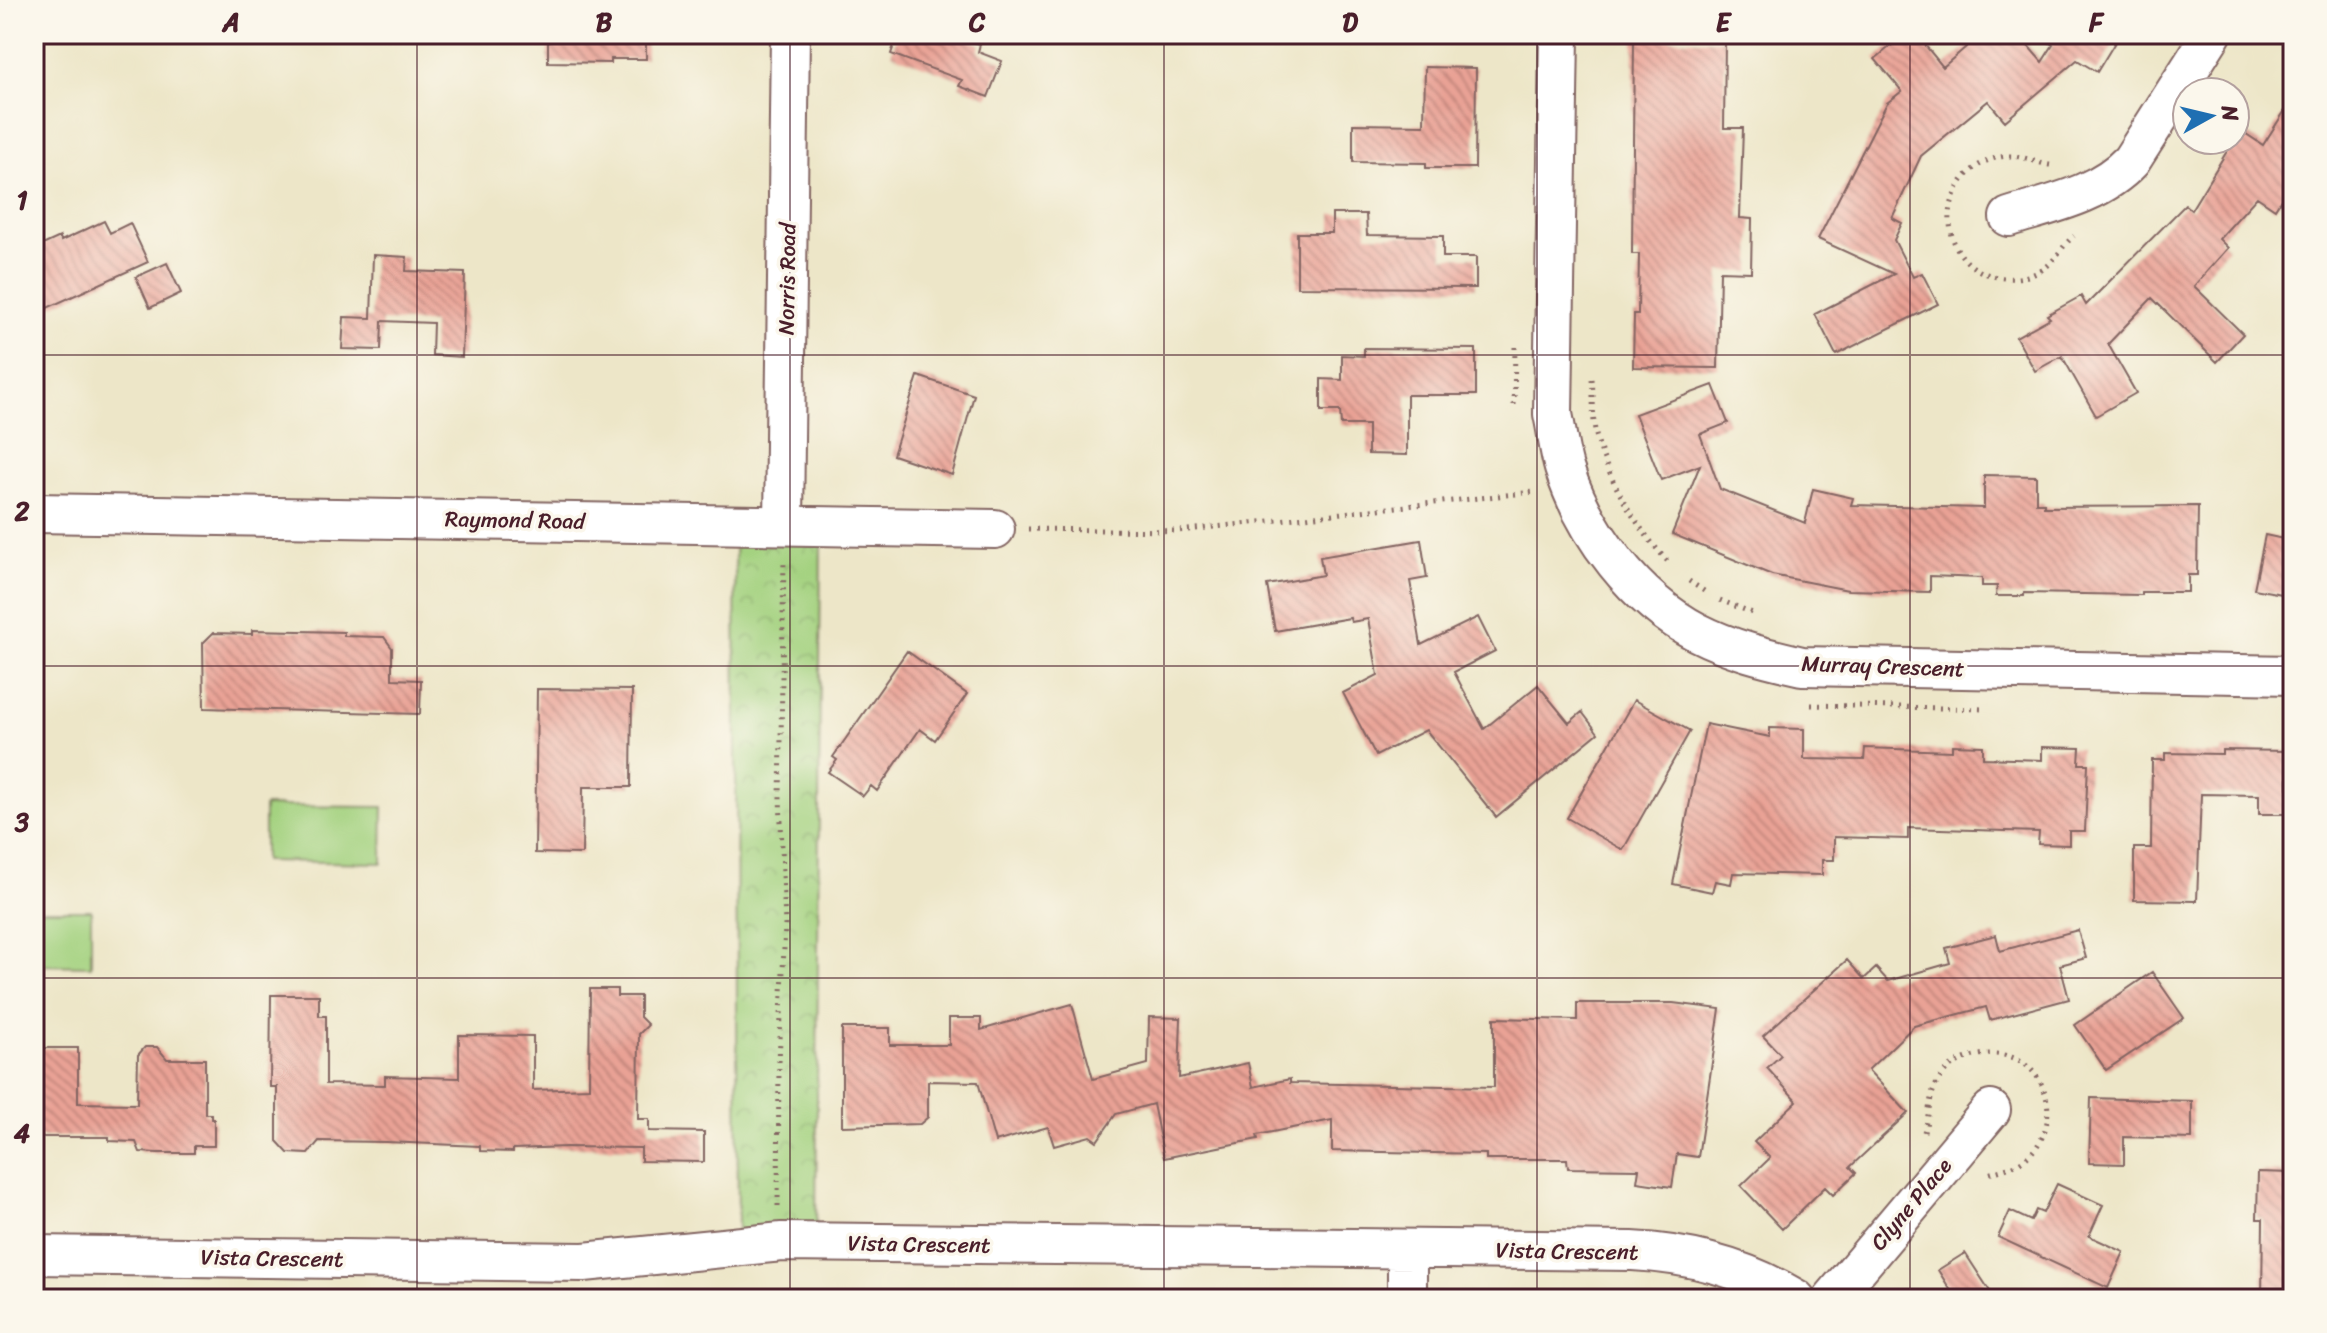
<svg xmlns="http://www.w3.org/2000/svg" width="2327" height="1333" viewBox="0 0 2327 1333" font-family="Sriracha,sans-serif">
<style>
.grass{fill:#a4d280;stroke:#777856;stroke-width:2}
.park{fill:url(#park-crowns);stroke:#777856;stroke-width:2}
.building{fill:url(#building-back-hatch)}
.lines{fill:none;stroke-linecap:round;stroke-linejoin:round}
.minor-casing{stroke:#836562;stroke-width:42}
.path{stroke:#836562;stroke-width:5;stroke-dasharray:2 6;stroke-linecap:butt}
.minor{stroke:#fff;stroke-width:38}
.grid{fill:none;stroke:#4a1f2b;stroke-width:2;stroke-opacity:0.55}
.labels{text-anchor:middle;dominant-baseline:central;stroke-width:7;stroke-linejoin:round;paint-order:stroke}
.street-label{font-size:22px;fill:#4a1f2b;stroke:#fbf7ec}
.neatline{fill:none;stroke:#4a1f2b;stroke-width:3}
.grid-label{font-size:26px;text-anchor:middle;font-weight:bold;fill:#4a1f2b}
</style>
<defs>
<pattern id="park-crowns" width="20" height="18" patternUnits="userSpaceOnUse" patternTransform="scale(2)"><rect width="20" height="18" fill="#a4d280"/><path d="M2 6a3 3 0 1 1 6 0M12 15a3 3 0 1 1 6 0" fill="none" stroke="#8fb46f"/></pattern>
<pattern id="building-back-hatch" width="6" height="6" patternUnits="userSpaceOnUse" patternTransform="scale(2)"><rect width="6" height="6" fill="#e9a295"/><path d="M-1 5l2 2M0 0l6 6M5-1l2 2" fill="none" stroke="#bf837a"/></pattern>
</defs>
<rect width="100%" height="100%" fill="#fbf7ec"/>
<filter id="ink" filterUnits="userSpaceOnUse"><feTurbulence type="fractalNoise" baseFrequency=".0125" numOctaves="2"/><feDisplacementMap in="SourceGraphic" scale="16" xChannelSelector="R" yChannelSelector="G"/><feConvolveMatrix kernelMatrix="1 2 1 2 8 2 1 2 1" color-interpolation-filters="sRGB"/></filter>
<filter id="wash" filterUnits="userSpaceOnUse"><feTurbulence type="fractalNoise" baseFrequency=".006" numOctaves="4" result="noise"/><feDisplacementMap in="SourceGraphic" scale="32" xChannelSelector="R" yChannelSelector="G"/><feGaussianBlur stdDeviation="1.8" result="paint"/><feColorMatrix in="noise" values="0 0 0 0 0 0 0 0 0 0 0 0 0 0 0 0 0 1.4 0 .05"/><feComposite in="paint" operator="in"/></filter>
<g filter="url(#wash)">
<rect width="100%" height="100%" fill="#ede6c8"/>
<path class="grass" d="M264,806L383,807L382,863L264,861Z
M34,910H91V966L34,965Z"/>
<path class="park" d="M735,522L821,524L816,1243L738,1247Z"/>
<g id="blocks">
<path class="building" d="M548,34H646V59H611V63L548,62Z
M898,34H953L980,44L978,52L1002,61L988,97L959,86L962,80L891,54Z
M1905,34H1916L1943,67L1981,34H2018L2042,62L2053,45L2036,34H2120L2097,72L2077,60L2005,121L1988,101L1921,156L1892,218L1902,223L1894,240L1913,277L1922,273L1938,304L1836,355L1815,314L1894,274L1818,239L1887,103L1902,91L1875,59Z
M1634,39L1725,40L1724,128H1743L1740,218L1752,219L1751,272L1720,271L1718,368L1633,367L1634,314H1638L1639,254H1632Z
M1425,67L1476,68L1475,168H1426V163L1353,162V124L1424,125Z
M2293,98V180L2275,209L2257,197L2219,239L2228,248L2194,286L2243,334L2217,362L2152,298L2108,344L2136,393L2096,416L2062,356L2035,371L2016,337L2050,318L2047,315L2081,296L2086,305L2185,205L2191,210L2240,130L2263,145Z
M1332,214H1366L1367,235L1443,236V257H1476V288L1297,287V233H1332Z
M104,221L110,233L130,223L148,262L34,314V249L60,237L61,241Z
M373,255L407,257L406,271L465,273L462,357L432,355L433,323L382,321L381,350L342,349L344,317L371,318Z
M167,263L181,293L150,308L136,277Z
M1364,348L1476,349V395H1407V455L1368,454V425H1341L1340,411H1321V379L1342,380V355L1364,356Z
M918,376L974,395L952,475L893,455Z
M1713,385L1728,423L1700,434L1720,489L1805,523L1813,489L1853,498L1851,505L1984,508V475L2036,476V503H2044V507L2198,506L2197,575H2188V592H2142V595L2024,593V596H1996L1997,586H1982V578L1930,576V592L1848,590L1772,575L1672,534L1700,465L1661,480L1635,414Z
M2265,535L2293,541V596L2254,589Z
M1421,540L1427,578L1410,581L1421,645L1478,617L1495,651L1454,672L1484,729L1538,685L1569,723L1582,712L1598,733L1496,817L1426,730L1376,756L1343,693L1378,675L1368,619L1351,622L1350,618L1275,631L1267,585L1323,575L1320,557Z
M252,630L344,632V636L384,637L392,648V679L421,680L420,714L204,708L203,643L213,633L252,634Z
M907,651L967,694L935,740L920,729L877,791L871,786L863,796L828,772L837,760L833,757Z
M537,689L632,690L631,787H583L582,854L535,853Z
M1634,700L1690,731L1623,850L1567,818Z
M1706,724L1770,737V728L1804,729V759L1864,760L1865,748L1952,751V745L1983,746V758L2042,760V747L2080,748L2079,764H2088L2085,831H2069V845L2038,844L2039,832L1908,828V839L1834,837V860H1822V875L1733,873L1731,884L1715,881L1712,892L1673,884Z
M2222,750L2288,751V814H2259V795L2201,794L2197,901L2134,900V848H2151L2152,760H2165V753L2222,754Z
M2078,930L2086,958L2060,965L2069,999L1990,1020L1986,1007L1914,1026L1868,1070L1908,1113L1850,1167L1856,1173L1833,1195L1825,1187L1782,1229L1741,1186L1770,1158L1754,1142L1797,1101L1767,1068L1781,1055L1763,1036L1847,960L1864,979L1876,968L1888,981L1950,963L1946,948L1996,935L2000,951Z
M2152,972L2184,1018L2106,1070L2075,1025Z
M590,989H617V996H640V1017L648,1025L639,1034L638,1119H649V1131L704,1132V1162L641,1161V1148L566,1147L513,1149V1152L480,1151V1146L386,1142L319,1141L308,1154L288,1153L277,1141V1087H270L271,995H319V1016H326V1084L385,1085V1076L459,1078V1035L533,1036V1090L589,1088Z
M1577,1003H1673L1720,1009L1698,1157L1677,1154L1672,1187L1637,1182L1639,1169L1568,1168L1567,1159H1486V1154L1332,1151V1120L1257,1135L1258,1139L1164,1158L1153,1104L1116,1114L1097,1141L1090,1136L1054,1146L1048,1127L995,1142L978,1082L928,1081V1117L920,1124L842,1126V1028H890V1045H949V1018H981V1030L1072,1004L1093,1079L1148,1064L1149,1017L1181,1018L1179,1078L1248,1063L1253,1087L1290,1079V1083L1494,1087V1018L1577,1020Z
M145,1047H157L167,1059H205V1114H211V1119H214V1146H194V1153H158L140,1152L136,1142L109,1141V1137H34V1048H78V1103L137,1104L138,1055Z
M2091,1098L2192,1101V1139L2124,1137V1164L2089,1163Z
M2258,1172L2293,1173V1299H2262L2263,1219H2257Z
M2057,1184L2103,1205L2089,1236L2124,1252L2108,1288L1998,1237L2010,1211L2031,1221L2036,1210L2043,1213Z
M1965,1253L1995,1299H1956L1938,1270Z"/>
</g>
</g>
<g filter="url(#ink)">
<use href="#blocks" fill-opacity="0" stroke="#836562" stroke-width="2"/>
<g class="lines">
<g class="minor-casing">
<path id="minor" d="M1559,34L1553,414C1557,432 1559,451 1564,468C1585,534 1636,600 1697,632C1730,649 1767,658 1802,666L2293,675
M2009,217C2051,204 2099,195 2131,161L2212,34
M34,513L995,529
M784,523L790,34
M1407,1249V1299
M34,1255L584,1262L782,1242L1632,1251C1692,1254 1745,1268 1796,1299
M1832,1299L1991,1110"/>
</g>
<path class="path" d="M2050,165C2036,163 2022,155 2008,156C1933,162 1929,272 2005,278C2017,279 2029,277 2040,271C2055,263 2061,246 2074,236
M1592,379C1594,397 1592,418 1596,435C1609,483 1637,528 1670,564
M1514,405L1515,347
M1028,529L1178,531L1534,492
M1689,581L1707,593
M1720,600L1755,614
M1811,705L1985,709
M1924,1132C1930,1115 1928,1095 1939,1080C1948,1065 1962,1058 1979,1055C2048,1043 2072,1130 2019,1163C2009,1169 1996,1171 1985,1175
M778,1206L779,1062L785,925L780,797L784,560"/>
<use href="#minor" class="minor"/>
</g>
</g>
<path class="grid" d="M417,34V1299M790,34V1299M1164,34V1299M1537,34V1299M1910,34V1299M34,355H2293M34,666H2293M34,978H2293"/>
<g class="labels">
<g class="street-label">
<text transform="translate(787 279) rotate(-89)">Norris Road</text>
<text transform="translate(515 520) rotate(1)">Raymond Road</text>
<text transform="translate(1883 666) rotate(2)">Murray Crescent</text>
<text transform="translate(1911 1204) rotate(-50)">Clyne Place</text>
<text transform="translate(919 1244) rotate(1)">Vista Crescent</text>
<text transform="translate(1567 1251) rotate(1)">Vista Crescent</text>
<text transform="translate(272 1258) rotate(1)">Vista Crescent</text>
</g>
</g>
<rect width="2327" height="1333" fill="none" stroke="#fbf7ec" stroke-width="88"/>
<g transform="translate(2211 116) rotate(82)"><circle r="38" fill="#fbf7ec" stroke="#b4a19f" stroke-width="2"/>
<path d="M0-6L14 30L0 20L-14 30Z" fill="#1f6fb2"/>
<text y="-12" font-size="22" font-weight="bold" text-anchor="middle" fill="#4a1f2b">N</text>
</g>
<rect x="44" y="44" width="2239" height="1245" class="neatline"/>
<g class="grid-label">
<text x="231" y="31">A</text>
<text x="604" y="31">B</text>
<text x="977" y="31">C</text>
<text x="1350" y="31">D</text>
<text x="1723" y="31">E</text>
<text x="2096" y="31">F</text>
<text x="22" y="209">1</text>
<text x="22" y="520">2</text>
<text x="22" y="831">3</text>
<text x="22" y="1142">4</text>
</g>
</svg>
